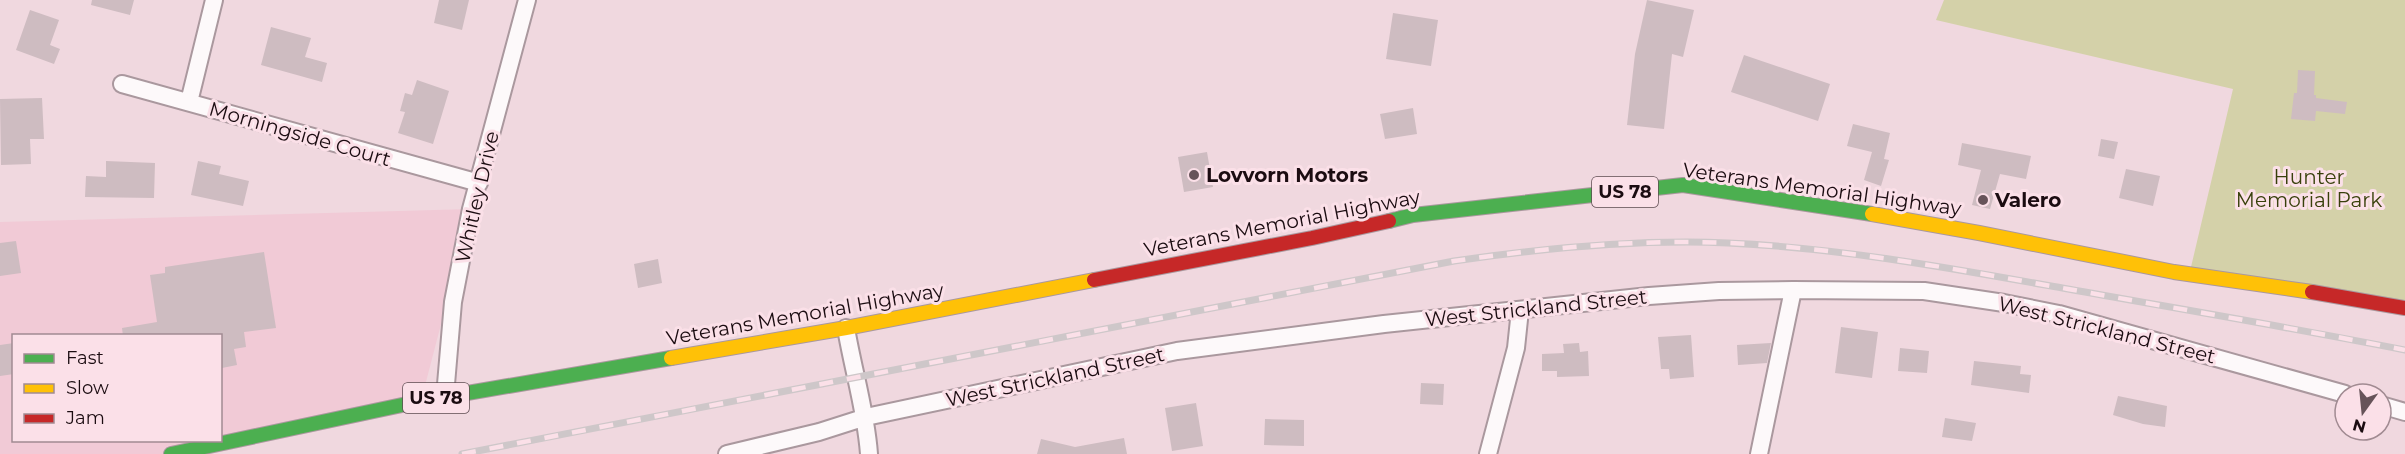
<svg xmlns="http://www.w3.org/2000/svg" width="2405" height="454" viewBox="0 0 2405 454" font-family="Montserrat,sans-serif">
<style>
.built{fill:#f1cad6;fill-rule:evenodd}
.green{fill:#d4d1a9}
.building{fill:#cebcc1}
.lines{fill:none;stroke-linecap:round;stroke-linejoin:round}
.street-casing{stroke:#aa989e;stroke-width:20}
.fast-casing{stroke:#aa989e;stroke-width:16}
.slow-casing{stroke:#aa989e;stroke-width:16}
.jam-casing{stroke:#aa989e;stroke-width:16}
.street{stroke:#fdf9fa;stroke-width:16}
.fast{stroke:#4caf50;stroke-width:14}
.slow{stroke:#ffc107;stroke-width:14}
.jam{stroke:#c62828;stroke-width:14}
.rail-casing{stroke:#cec7c9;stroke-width:7}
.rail{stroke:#fbe0e8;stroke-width:4.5;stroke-dasharray:14;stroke-linecap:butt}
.poi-dot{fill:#665359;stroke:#fbe0e8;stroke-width:2}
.labels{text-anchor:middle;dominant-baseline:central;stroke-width:6;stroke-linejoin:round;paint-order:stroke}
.shield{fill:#fbe0e8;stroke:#5e4c52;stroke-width:1.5}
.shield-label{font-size:18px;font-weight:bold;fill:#1b0c11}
.street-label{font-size:20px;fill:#1b0c11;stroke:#fbe0e8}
.poi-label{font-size:20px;font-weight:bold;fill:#1b0c11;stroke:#fbe0e8;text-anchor:start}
.park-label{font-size:20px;fill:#38400b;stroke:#fbe0e8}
</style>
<rect width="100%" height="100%" fill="#f0d8df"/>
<path class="built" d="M471,209L421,401L171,454H0V222ZM14,336H220V440H14Z"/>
<path class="green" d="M1944,0H2405V301L2191,267L2233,89L1936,20Z"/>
<path class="building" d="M92,0H134L130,15L91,5Z
M439,0H469L462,30L434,23Z
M1647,0L1694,10L1683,57L1672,54L1664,129L1627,125L1635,54Z
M30,10L59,20L50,45L60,49L54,64L16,50Z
M1393,13L1438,20L1431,66L1386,59Z
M271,27L311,38L305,57L327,63L322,82L261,65Z
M1744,55L1830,84L1818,121L1731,92Z
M2298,70L2315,71L2314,95H2316V98L2347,102L2345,114L2316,111L2315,121L2291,119L2294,93H2297Z
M417,80L449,91L433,144L398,133L405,112L400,111L405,93L412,95Z
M42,98L44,139H30L31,164L1,165L0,99Z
M1413,108L1417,134L1385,139L1380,114Z
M1853,124L1890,133L1884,159L1889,160L1881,186L1864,180L1872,152L1847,146Z
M2101,139L2118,142L2114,159L2098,156Z
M1962,143L2031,156L2026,179L2000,174L1990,209L1972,205L1981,170L1958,165Z
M1207,152L1213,187L1184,192L1178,157Z
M106,161L155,163L154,198L85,197L86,176L106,177Z
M198,161L221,166L219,174L249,181L243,206L191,195Z
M2126,169L2160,176L2153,206L2119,198Z
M16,241L21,273L0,276V243Z
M264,252L276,328L244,332L246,347L234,349L237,365L222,368L220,336H123L122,328L157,322L150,275L165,273V267Z
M658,259L662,283L638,288L634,264Z
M1841,327L1878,332L1872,378L1835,373Z
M1691,335L1694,377L1670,379L1669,369H1661L1658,337Z
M14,343V374L0,376V345Z
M1579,343L1580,352L1588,351L1589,376L1557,377V371H1542V354L1564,353L1563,344Z
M1771,343L1767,363L1738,365L1737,345Z
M1900,348L1929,351L1927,373L1898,371Z
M1974,361L2021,366L2020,374L2031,375L2029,393L1971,385Z
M1421,383L1444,384L1443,405L1420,404Z
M2118,396L2167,406L2165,427L2143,424L2113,415Z
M1196,403L1203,446L1172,451L1165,408Z
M1945,418L1976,423L1972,441L1942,437Z
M1265,419L1304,420V446L1264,445Z
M1124,438L1127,454H1037L1041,439L1075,447Z"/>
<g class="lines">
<g class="street-casing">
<path id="street" d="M122,84L479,183
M189,102L214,0
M846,328C853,370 866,411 869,454
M445,396L453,302L471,209L527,0
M2381,405L2405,412
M727,454L819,432L866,417L1177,351L1384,324L1649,296L1719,291L1793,290L1924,291L2004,303L2059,314L2345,394
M1488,454L1516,348L1520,310
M1759,454L1793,290"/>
</g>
<g class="fast-casing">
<path id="fast" d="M1389,221L1413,215L1683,185L1872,214
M171,454L421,401L671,358"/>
</g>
<g class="slow-casing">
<path id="slow" d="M1872,214L1979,233L2174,272L2312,292
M671,358L846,328L1094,280"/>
</g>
<g class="jam-casing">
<path id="jam" d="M1094,280L1312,238L1389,221
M2312,292L2405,308"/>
</g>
<use href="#street" class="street"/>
<use href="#fast" class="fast"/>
<use href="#slow" class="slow"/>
<use href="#jam" class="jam"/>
<g class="rail-casing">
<path id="rail" d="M462,454L1454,261C1545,248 1637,239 1728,243C1843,248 1955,269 2068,289C2180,309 2293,328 2405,350"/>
</g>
<use href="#rail" class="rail"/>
</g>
<g class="poi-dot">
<circle cx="1194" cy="175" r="6"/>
<circle cx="1983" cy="200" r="6"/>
</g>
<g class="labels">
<g class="shield">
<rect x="1592" y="177" width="66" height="30" rx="4.5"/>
<rect x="403" y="383" width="66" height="30" rx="4.5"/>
</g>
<g class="shield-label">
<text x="1625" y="192">US 78</text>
<text x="436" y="398">US 78</text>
</g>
<g class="street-label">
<text transform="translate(300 134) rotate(16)">Morningside Court</text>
<text transform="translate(1822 189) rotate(8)">Veterans Memorial Highway</text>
<text transform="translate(477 197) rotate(-77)">Whitley Drive</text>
<text transform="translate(1282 223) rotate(-11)">Veterans Memorial Highway</text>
<text transform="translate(1536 308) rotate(-6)">West Strickland Street</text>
<text transform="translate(805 314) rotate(-10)">Veterans Memorial Highway</text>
<text transform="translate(2107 330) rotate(14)">West Strickland Street</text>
<text transform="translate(1055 377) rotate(-12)">West Strickland Street</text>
</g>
<g class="poi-label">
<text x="1206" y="175">Lovvorn Motors</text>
<text x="1995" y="200">Valero</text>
</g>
<g class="park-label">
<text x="2309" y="177">Hunter<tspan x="2309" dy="23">Memorial Park</tspan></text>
</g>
</g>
<rect x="12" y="334" width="210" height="108" fill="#fbe0e8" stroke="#a18b92" stroke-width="1.5"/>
<rect x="24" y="354" width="30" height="9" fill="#4caf50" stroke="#a18b92" stroke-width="1.5"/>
<text x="66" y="364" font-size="18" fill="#1b0c11">Fast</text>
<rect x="24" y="384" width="30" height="9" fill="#ffc107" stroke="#a18b92" stroke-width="1.5"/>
<text x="66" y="394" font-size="18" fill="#1b0c11">Slow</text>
<rect x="24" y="414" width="30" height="9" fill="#c62828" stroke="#a18b92" stroke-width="1.5"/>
<text x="66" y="424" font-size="18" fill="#1b0c11">Jam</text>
<g transform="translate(2363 412) rotate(195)"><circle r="28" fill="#fbe0e8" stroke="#a18b92" stroke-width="1.5"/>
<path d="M0-4.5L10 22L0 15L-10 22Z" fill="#665359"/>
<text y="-9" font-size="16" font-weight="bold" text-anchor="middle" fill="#1b0c11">N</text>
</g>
</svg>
